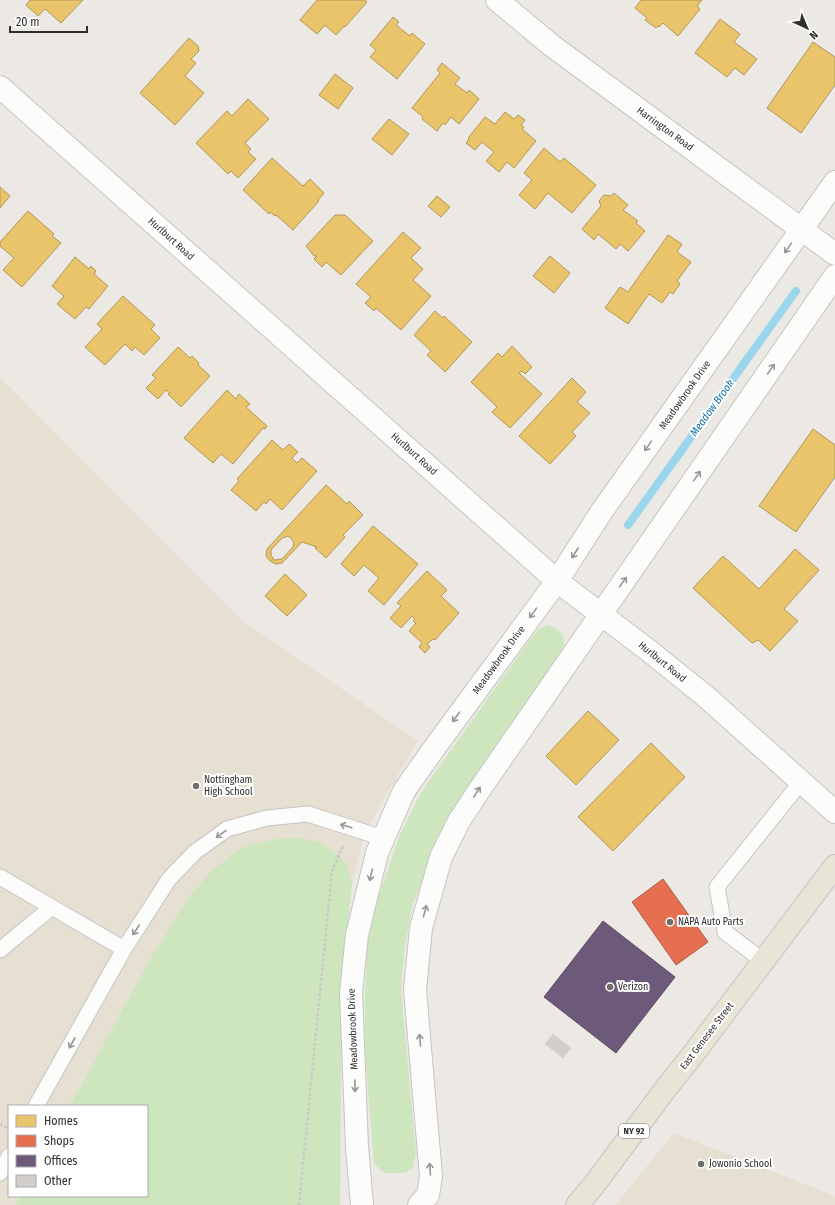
<svg xmlns="http://www.w3.org/2000/svg" width="835" height="1205" viewBox="0 0 835 1205" font-family="'Fira Sans Condensed',sans-serif">
<style>
.education{fill:#e6e0d3;fill-rule:evenodd}
.green{fill:#cee6be}
.homes{fill:#e9c46a;stroke:#b19758;fill-rule:evenodd}
.shops{fill:#e76f51;stroke:#b05c46}
.offices{fill:#6d597a;stroke:#5a4c63}
.lines{fill:none;stroke-linecap:round;stroke-linejoin:round}
.stream{stroke:#99d6ec;stroke-width:8}
.building{fill:#d1cecb;stroke:#d7d4d0}
.service-casing{stroke:#c5c4c5;stroke-width:17}
.minor-casing{stroke:#c5c4c5;stroke-width:24}
.tertiary-casing{stroke:#c5c4c5;stroke-width:24}
.primary-casing{stroke:#c6c5c4;stroke-width:24}
.path{stroke:#c9c9c8;stroke-width:2.5;stroke-dasharray:3 2;stroke-linecap:butt}
.service{stroke:#fcfcfb;stroke-width:15}
.minor{stroke:#fcfcfb;stroke-width:22}
.tertiary{stroke:#fcfcfb;stroke-width:22}
.primary{stroke:#e8e4d6;stroke-width:22}
.oneway{stroke:#959594}
.poi-dot{fill:#706f6e;stroke:#fff;stroke-width:1.5}
.labels{text-anchor:middle;dominant-baseline:central;stroke-width:4;stroke-linejoin:round;paint-order:stroke}
.shield{fill:#fff;stroke:#6d6d6d;stroke-width:1}
.shield-label{font-size:9px;font-weight:bold;fill:#2e2e2e}
.street-label{font-size:10px;fill:#2e2e2e;stroke:#fff}
.poi-label{font-size:10px;fill:#2e2e2e;stroke:#fff;text-anchor:start}
.water-label{font-size:11px;font-style:italic;fill:#0d6fa3;stroke:#fff}
</style>
<rect width="100%" height="100%" fill="#ece8e4"/>
<path class="education" d="M0,377L244,622L418,741L365,832L352,885L342,974L340,1205H0ZM9,1106H147V1196H9Z
M674,1133L830,1194L835,1197V1205H615Z"/>
<path class="green" d="M548,625C563,631 568,639 561,654L462,796L434,848L412,907L404,953L401,989L416,1153L413,1168L405,1173H385L374,1164L365,1051V992L367,945L377,901L400,834L419,797L431,778L534,634L541,628Z
M280,838H298L319,842L338,854L347,865L352,885L342,974L340,1205H16L21,1196H147V1106H70L148,963L190,895L215,868L243,847Z"/>
<path class="homes" d="M30,0H83L61,23L45,9L38,16L26,5Z
M317,0H365L367,2L345,27L344,26L336,35L325,25L317,34L300,20Z
M641,0H702L697,6L700,9L678,36L663,23L659,27L658,26L656,28L645,20L647,18L635,8Z
M393,17L399,22L396,25L410,36L412,33L425,44L397,79L370,57L376,50L370,45Z
M720,19L740,34L734,42L757,59L744,75L735,68L727,77L695,53Z
M189,38L198,46L199,51L191,59L196,63L185,76L204,93L175,125L140,93Z
M813,42L835,57V85L801,133L767,108Z
M442,63L460,78L455,84L467,93L469,90L479,99L459,124L451,117L445,125L443,123L437,131L422,119L423,117L412,108L440,73L437,70Z
M335,74L353,88L338,109L319,95Z
M248,99L269,119L245,143L251,149L248,152L256,159L238,178L231,171L228,174L196,143L227,111L232,116Z
M505,112L514,119L518,115L525,120L521,125L524,127L522,129L536,141L514,168L507,162L499,172L486,161L494,152L482,142L475,150L466,143L469,139L468,138L485,117L495,124Z
M389,119L409,134L392,155L372,139Z
M544,148L560,162L564,158L596,185L572,213L548,193L535,209L519,195L532,180L524,173Z
M272,158L303,186L310,179L324,193L318,200L319,201L293,230L276,215L275,216L270,212L269,214L243,190Z
M0,187L10,196L0,208Z
M614,193L628,205L623,210L638,221L636,223L645,231L628,251L620,244L616,249L598,234L594,240L582,229L601,206L599,201L604,195L611,196Z
M437,196L450,207L441,217L428,206Z
M28,211L54,234L52,236L61,243L22,287L3,270L14,258L0,246V242Z
M335,215H345L373,241L341,275L326,262L322,267L314,259L317,256H314L306,246Z
M403,232L421,248L411,258L423,269L413,280L431,296L401,330L376,308L374,311L365,303L371,297L356,284Z
M668,235L682,244L677,252L691,262L677,281L680,284L673,294L670,292L662,303L649,294L628,324L605,308L620,287L628,292Z
M550,256L570,273L554,293L533,276Z
M75,257L89,269L91,266L96,271L94,274L108,286L89,309L86,307L75,319L57,304L64,296L52,286Z
M123,296L155,325L151,329L160,338L144,355L135,347L132,351L125,344L105,365L85,347L102,329L97,324Z
M435,311L443,318L444,316L472,342L445,372L427,355L431,351L414,335Z
M512,346L532,367L525,374L522,371L519,373L542,394L510,428L492,412L497,407L471,382L498,353L502,357Z
M178,347L190,358L192,356L199,363L198,365L210,376L181,407L168,394L170,393L166,390L158,399L146,388L156,378L152,375Z
M572,378L586,392L577,402L590,413L572,432L576,436L550,464L519,436Z
M227,390L236,399L239,394L250,404L246,407L267,426L265,429L263,428L233,464L221,454L213,463L184,438Z
M813,429L835,445V477L796,532L759,506Z
M272,440L283,450L289,444L298,452L292,458L297,463L302,458L317,471L282,510L270,499L266,504L264,502L256,511L231,490L239,481L237,479Z
M326,485L347,504L349,501L363,515L343,535L345,537L326,558L315,548L317,547L302,542L282,563L276,564L270,561L266,556L267,549ZM288,536L291,538L294,543L293,547L282,559L274,560L271,555V550L282,538Z
M373,526L418,564L384,605L368,591L379,578L364,565L354,576L341,564Z
M795,549L819,570L784,609L798,621L770,651L758,640L752,643L693,588L723,556L759,589Z
M427,571L447,590L441,596L459,613L435,640L433,639L427,644L430,647L425,653L419,647L422,643L409,631L416,623L413,621L415,619L412,616L401,628L390,618L401,606L397,603Z
M285,574L307,595L287,616L265,596Z
M588,711L619,740L576,785L546,756Z
M651,743L685,777L613,851L578,817Z"/>
<path class="shops" d="M663,879L708,942L676,965L632,902Z"/>
<path class="offices" d="M603,921L675,977L616,1053L544,997Z"/>
<g class="lines">
<path class="stream" d="M628,525L796,291"/>
</g>
<path class="building" d="M553,1034L571,1048L563,1058L545,1044Z"/>
<g class="lines">
<g class="service-casing">
<path id="service" d="M0,877L124,949
M0,950L52,907
M763,961L725,932L717,887L801,782
M36,1106L124,949L169,879L195,852L227,829L267,818L308,814L383,838
M0,1173L9,1156"/>
</g>
<g class="minor-casing">
<path id="minor" d="M497,0L551,45L835,254
M0,87L557,581L648,650L704,695L835,812"/>
</g>
<g class="tertiary-casing">
<path id="tertiary" d="M362,1205L357,1147L351,992L357,935L377,853L404,791L435,747L557,581L602,511L835,182
M419,1205L428,1195L431,1176L415,990L421,928L441,857L459,821L480,789L835,276"/>
</g>
<g class="primary-casing">
<path id="primary" d="M577,1205L594,1185L664,1091L691,1057L835,866"/>
</g>
<path class="path" d="M0,1124L9,1129
M299,1205L332,871L343,846"/>
<use href="#service" class="service"/>
<use href="#minor" class="minor"/>
<use href="#tertiary" class="tertiary"/>
<use href="#primary" class="primary"/>
</g>
<defs><path id="oneway-shaft" d="M-6 0H5M1.5-3L5.5 0L1.5 3" fill="none" stroke-width="1.6" stroke-linecap="round" stroke-linejoin="round"/></defs>
<g class="oneway">
<use href="#oneway-shaft" transform="translate(788 248) rotate(125)"/>
<use href="#oneway-shaft" transform="translate(771 369) rotate(-55)"/>
<use href="#oneway-shaft" transform="translate(648 446) rotate(125)"/>
<use href="#oneway-shaft" transform="translate(697 476) rotate(-55)"/>
<use href="#oneway-shaft" transform="translate(575 553) rotate(123)"/>
<use href="#oneway-shaft" transform="translate(623 582) rotate(-55)"/>
<use href="#oneway-shaft" transform="translate(533 613) rotate(126)"/>
<use href="#oneway-shaft" transform="translate(456 717) rotate(126)"/>
<use href="#oneway-shaft" transform="translate(477 792) rotate(-57)"/>
<use href="#oneway-shaft" transform="translate(346 826) rotate(-163)"/>
<use href="#oneway-shaft" transform="translate(221 834) rotate(145)"/>
<use href="#oneway-shaft" transform="translate(371 875) rotate(104)"/>
<use href="#oneway-shaft" transform="translate(425 911) rotate(-75)"/>
<use href="#oneway-shaft" transform="translate(136 930) rotate(123)"/>
<use href="#oneway-shaft" transform="translate(420 1040) rotate(-95)"/>
<use href="#oneway-shaft" transform="translate(72 1043) rotate(119)"/>
<use href="#oneway-shaft" transform="translate(355 1086) rotate(88)"/>
<use href="#oneway-shaft" transform="translate(430 1169) rotate(-94)"/>
</g>
<g class="poi-dot">
<circle cx="196" cy="786" r="4"/>
<circle cx="670" cy="922" r="4"/>
<circle cx="610" cy="987" r="4"/>
<circle cx="701" cy="1164" r="4"/>
</g>
<g class="labels">
<rect class="shield" x="619" y="1124" width="30" height="14" rx="3"/>
<g class="shield-label">
<text x="634" y="1131">NY 92</text>
</g>
<g class="street-label">
<text transform="translate(665 129) rotate(36)">Harrington Road</text>
<text transform="translate(171 239) rotate(42)">Hurlburt Road</text>
<text transform="translate(685 395) rotate(-55)">Meadowbrook Drive</text>
<text transform="translate(414 454) rotate(42)">Hurlburt Road</text>
<text transform="translate(499 660) rotate(-54)">Meadowbrook Drive</text>
<text transform="translate(662 662) rotate(39)">Hurlburt Road</text>
<text transform="translate(353 1029) rotate(-92)">Meadowbrook Drive</text>
<text transform="translate(707 1036) rotate(-53)">East Genesee Street</text>
</g>
<g class="poi-label">
<text x="204" y="780">Nottingham<tspan x="204" dy="12">High School</tspan></text>
<text x="678" y="922">NAPA Auto Parts</text>
<text x="618" y="987">Verizon</text>
<text x="709" y="1164">Jowonio School</text>
</g>
<g class="water-label">
<text transform="translate(712 408) rotate(-54)">Meadow Brook</text>
</g>
</g>
<rect x="8" y="1105" width="140" height="92" fill="#ffffff" stroke="#ababab"/>
<rect x="16" y="1115" width="20" height="12" fill="#e9c46a" stroke="#ababab"/>
<text x="44" y="1125" font-size="12" fill="#2e2e2e">Homes</text>
<rect x="16" y="1135" width="20" height="12" fill="#e76f51" stroke="#ababab"/>
<text x="44" y="1145" font-size="12" fill="#2e2e2e">Shops</text>
<rect x="16" y="1155" width="20" height="12" fill="#6d597a" stroke="#ababab"/>
<text x="44" y="1165" font-size="12" fill="#2e2e2e">Offices</text>
<rect x="16" y="1175" width="20" height="12" fill="#d1cecb" stroke="#ababab"/>
<text x="44" y="1185" font-size="12" fill="#2e2e2e">Other</text>
<g transform="translate(807 28) rotate(136)" stroke="#ffffff" stroke-width="3" paint-order="stroke">
<path d="M0-3L7 15L0 10L-7 15Z" fill="#2e2e2e"/>
<text y="-6" font-size="11" font-weight="bold" text-anchor="middle" fill="#2e2e2e">N</text>
</g>
<path d="M10 26v6h77v-6" fill="none" stroke="#2e2e2e" stroke-width="2"/>
<text x="16" y="26" font-size="12" fill="#2e2e2e" stroke="#ffffff" stroke-width="3" paint-order="stroke">20 m</text>
</svg>
